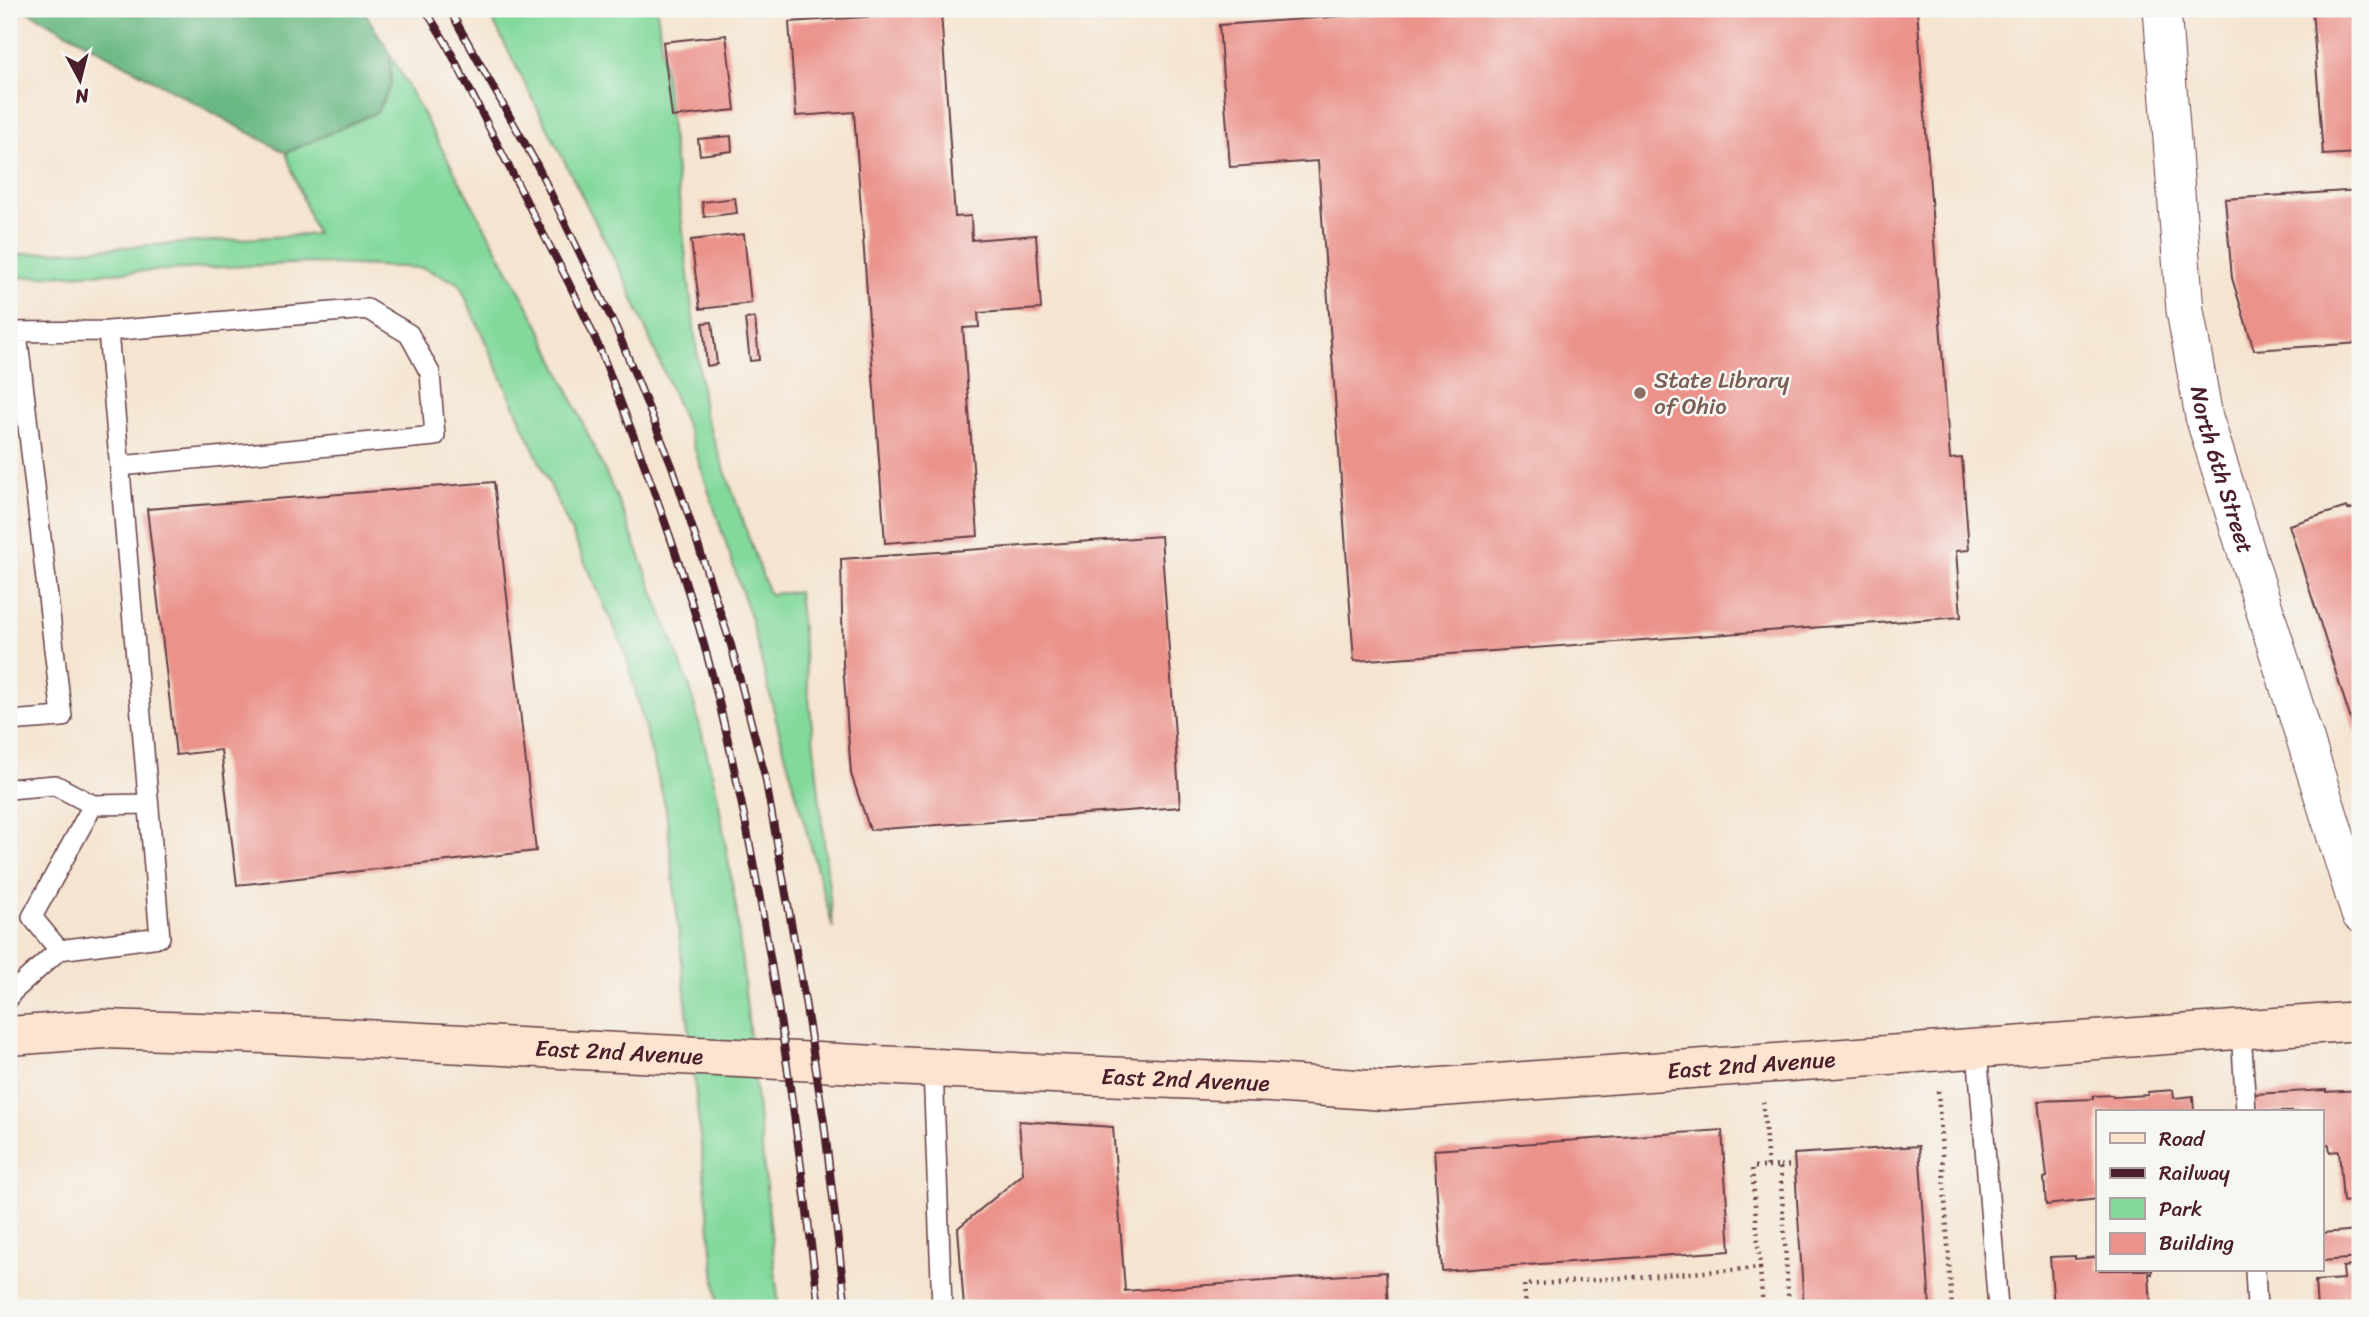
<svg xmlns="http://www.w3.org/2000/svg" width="2369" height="1317" viewBox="0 0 2369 1317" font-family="Sriracha,sans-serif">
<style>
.green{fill:#83d99c;stroke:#667c64;stroke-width:2}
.forest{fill:#6ab984;stroke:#5a6c58;stroke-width:2}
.building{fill:#eb928b}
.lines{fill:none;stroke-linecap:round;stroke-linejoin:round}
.lane-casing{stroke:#643d44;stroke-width:22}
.street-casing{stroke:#643d44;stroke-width:39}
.secondary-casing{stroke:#643d44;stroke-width:41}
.path{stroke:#643d44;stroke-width:4.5;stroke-dasharray:2 5;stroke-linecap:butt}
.lane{stroke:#fff;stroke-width:19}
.street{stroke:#fff;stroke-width:37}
.secondary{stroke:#fde4d0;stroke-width:38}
.rail-casing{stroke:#4a1f2b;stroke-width:8}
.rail{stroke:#f6f6f2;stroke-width:5;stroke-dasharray:16;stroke-linecap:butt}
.education-dot{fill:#8d6e63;stroke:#f6f6f2;stroke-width:2.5}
.labels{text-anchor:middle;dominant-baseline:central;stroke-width:5;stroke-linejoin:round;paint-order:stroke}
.education-label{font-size:23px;fill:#785e54;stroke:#f6f6f2;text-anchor:start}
.street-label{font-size:23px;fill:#4a1f2b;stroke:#f6f6f2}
</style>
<rect width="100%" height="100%" fill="#f6f6f2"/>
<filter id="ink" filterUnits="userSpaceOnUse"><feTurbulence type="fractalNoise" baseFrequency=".0143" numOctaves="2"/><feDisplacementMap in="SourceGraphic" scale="14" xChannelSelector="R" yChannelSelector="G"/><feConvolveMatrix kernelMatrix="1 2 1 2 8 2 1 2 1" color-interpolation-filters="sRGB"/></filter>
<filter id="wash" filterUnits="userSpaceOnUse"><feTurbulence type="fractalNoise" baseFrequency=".00686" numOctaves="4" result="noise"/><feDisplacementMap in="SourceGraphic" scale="28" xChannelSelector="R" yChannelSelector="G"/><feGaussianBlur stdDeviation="1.57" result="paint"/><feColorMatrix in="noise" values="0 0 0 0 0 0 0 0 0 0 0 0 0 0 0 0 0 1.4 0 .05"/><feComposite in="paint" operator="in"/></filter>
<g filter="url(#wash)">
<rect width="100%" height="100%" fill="#f5e4d0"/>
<path class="green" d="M487,9H657L704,412L769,594L798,592L833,928L779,731L751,619L689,432L626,282Z
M390,54L539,326L621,507L690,688L717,793L736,907L779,1308H718L666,809L625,651L459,283L423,268L307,263L9,278V255L316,234L286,153L377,112L391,85Z"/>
<path class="forest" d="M24,9H363L390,54L391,85L377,112L286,153Z"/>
<g id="blocks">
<path class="building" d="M1443,9H1917L1950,459L1962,458L1969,550L1956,551L1961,617L1354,661L1318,161L1230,167L1219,25Z
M2312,9H2360V153L2323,155Z
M941,12L955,217L971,216L972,240L1036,235L1041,309L978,313L979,327L963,328L978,536L885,543L854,112L796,116L789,22Z
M726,35L735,110L672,117L663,42Z
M731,136L732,151L700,155L698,139Z
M2360,190V343L2254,350L2232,278L2225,199Z
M735,198L737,213L704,217L702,202Z
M744,234L751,303L700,309L691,240Z
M755,318L759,360L750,361L745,319Z
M712,322L717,364L707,366L703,323Z
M494,482L536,851L237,885L221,750L176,755L147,509Z
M2360,506V731L2355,733L2289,525L2347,507L2348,510Z
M1161,536L1180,807L870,830L851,774L843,664L841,559Z
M2173,1090L2174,1098L2193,1096L2194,1112H2098V1199L2046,1205L2044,1178L2047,1177L2038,1101L2093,1099V1096L2112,1095L2113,1097L2148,1095V1092Z
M2326,1090V1092L2360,1090V1200L2343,1202L2339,1151L2330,1152L2329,1145H2322V1112H2256L2254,1094Z
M1019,1121L1113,1127L1125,1291L1386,1272L1388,1308H964L958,1228L1023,1174Z
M1722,1130L1730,1251L1442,1271L1434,1150Z
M1919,1146L1930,1308H1804L1794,1154Z
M2360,1230V1258L2322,1261V1233Z
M2075,1256V1259L2098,1257V1270H2152V1274L2149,1273L2151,1307L2054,1308L2050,1257Z
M2360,1265V1308H2317L2315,1281L2344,1279L2343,1267Z"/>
</g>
</g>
<g filter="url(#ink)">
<use href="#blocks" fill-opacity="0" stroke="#643d44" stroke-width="2"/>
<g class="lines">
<g class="lane-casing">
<path id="lane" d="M9,332L108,331L367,309L409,334L430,373L435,436L120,466
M9,721L62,717L17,332
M9,789L55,785L93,805
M59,950L32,917L93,805L148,804
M9,998L10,994L59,950L160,937L108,331
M2241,1030L2246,1112
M1977,1049L1998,1308
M933,1068L942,1308
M2255,1270L2257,1308"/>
</g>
<g class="street-casing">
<g id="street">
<path id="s1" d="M2162,9L2185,310L2204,417L2360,914"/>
</g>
</g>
<g class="secondary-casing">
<g id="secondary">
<path id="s2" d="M9,1036L103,1029L265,1034L1053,1074L1271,1083L1385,1091L2360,1021"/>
</g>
</g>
<path class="path" d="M1938,1091L1952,1308
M1780,1166L1795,1165
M1768,1167L1780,1166L1789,1308
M1760,1268L1763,1308
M1526,1308L1524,1285L1760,1268L1752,1167H1768L1763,1102"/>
<use href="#lane" class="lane"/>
<use href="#street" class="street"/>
<use href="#secondary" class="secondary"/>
<g class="rail-casing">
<path id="rail" d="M425,9L446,43C476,103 507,162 537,222C565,275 593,328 614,385C654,488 693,594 719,702C767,902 794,1104 819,1308
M449,9L537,165L617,330L672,466L731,645L765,776L805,1001L824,1122L846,1308"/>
</g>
<use href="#rail" class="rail"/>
</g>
</g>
<circle class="education-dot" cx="1640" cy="393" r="7"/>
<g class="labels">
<g class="education-label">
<text x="1654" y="380">State Library<tspan x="1654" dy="26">of Ohio</tspan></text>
</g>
<g class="street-label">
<text stroke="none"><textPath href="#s1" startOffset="466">North 6th Street</textPath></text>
<text stroke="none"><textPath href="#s2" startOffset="611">East 2nd Avenue</textPath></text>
<text stroke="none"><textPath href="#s2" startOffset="1745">East 2nd Avenue</textPath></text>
<text stroke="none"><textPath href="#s2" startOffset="1178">East 2nd Avenue</textPath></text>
</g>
</g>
<rect width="2369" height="1317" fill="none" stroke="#f6f6f2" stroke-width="35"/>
<rect x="2096" y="1110" width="228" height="161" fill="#f6f6f2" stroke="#b1a0a2" stroke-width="2"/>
<rect x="2110" y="1133" width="35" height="10" fill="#fde4d0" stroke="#b1a0a2" stroke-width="2"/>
<text x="2159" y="1146" font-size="21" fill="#4a1f2b">Road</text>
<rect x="2110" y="1168" width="35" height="10" fill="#4a1f2b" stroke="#b1a0a2" stroke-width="2"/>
<text x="2159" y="1180" font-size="21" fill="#4a1f2b">Railway</text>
<rect x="2110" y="1198" width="35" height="21" fill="#83d99c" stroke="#b1a0a2" stroke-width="2"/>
<text x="2159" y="1216" font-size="21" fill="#4a1f2b">Park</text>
<rect x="2110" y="1233" width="35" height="21" fill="#eb928b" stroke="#b1a0a2" stroke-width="2"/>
<text x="2159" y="1250" font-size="21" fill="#4a1f2b">Building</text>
<g transform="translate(80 80) rotate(173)" stroke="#f6f6f2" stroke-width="5" paint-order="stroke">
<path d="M0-5L12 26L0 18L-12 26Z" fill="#4a1f2b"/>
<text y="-10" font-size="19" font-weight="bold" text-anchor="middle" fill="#4a1f2b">N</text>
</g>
</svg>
